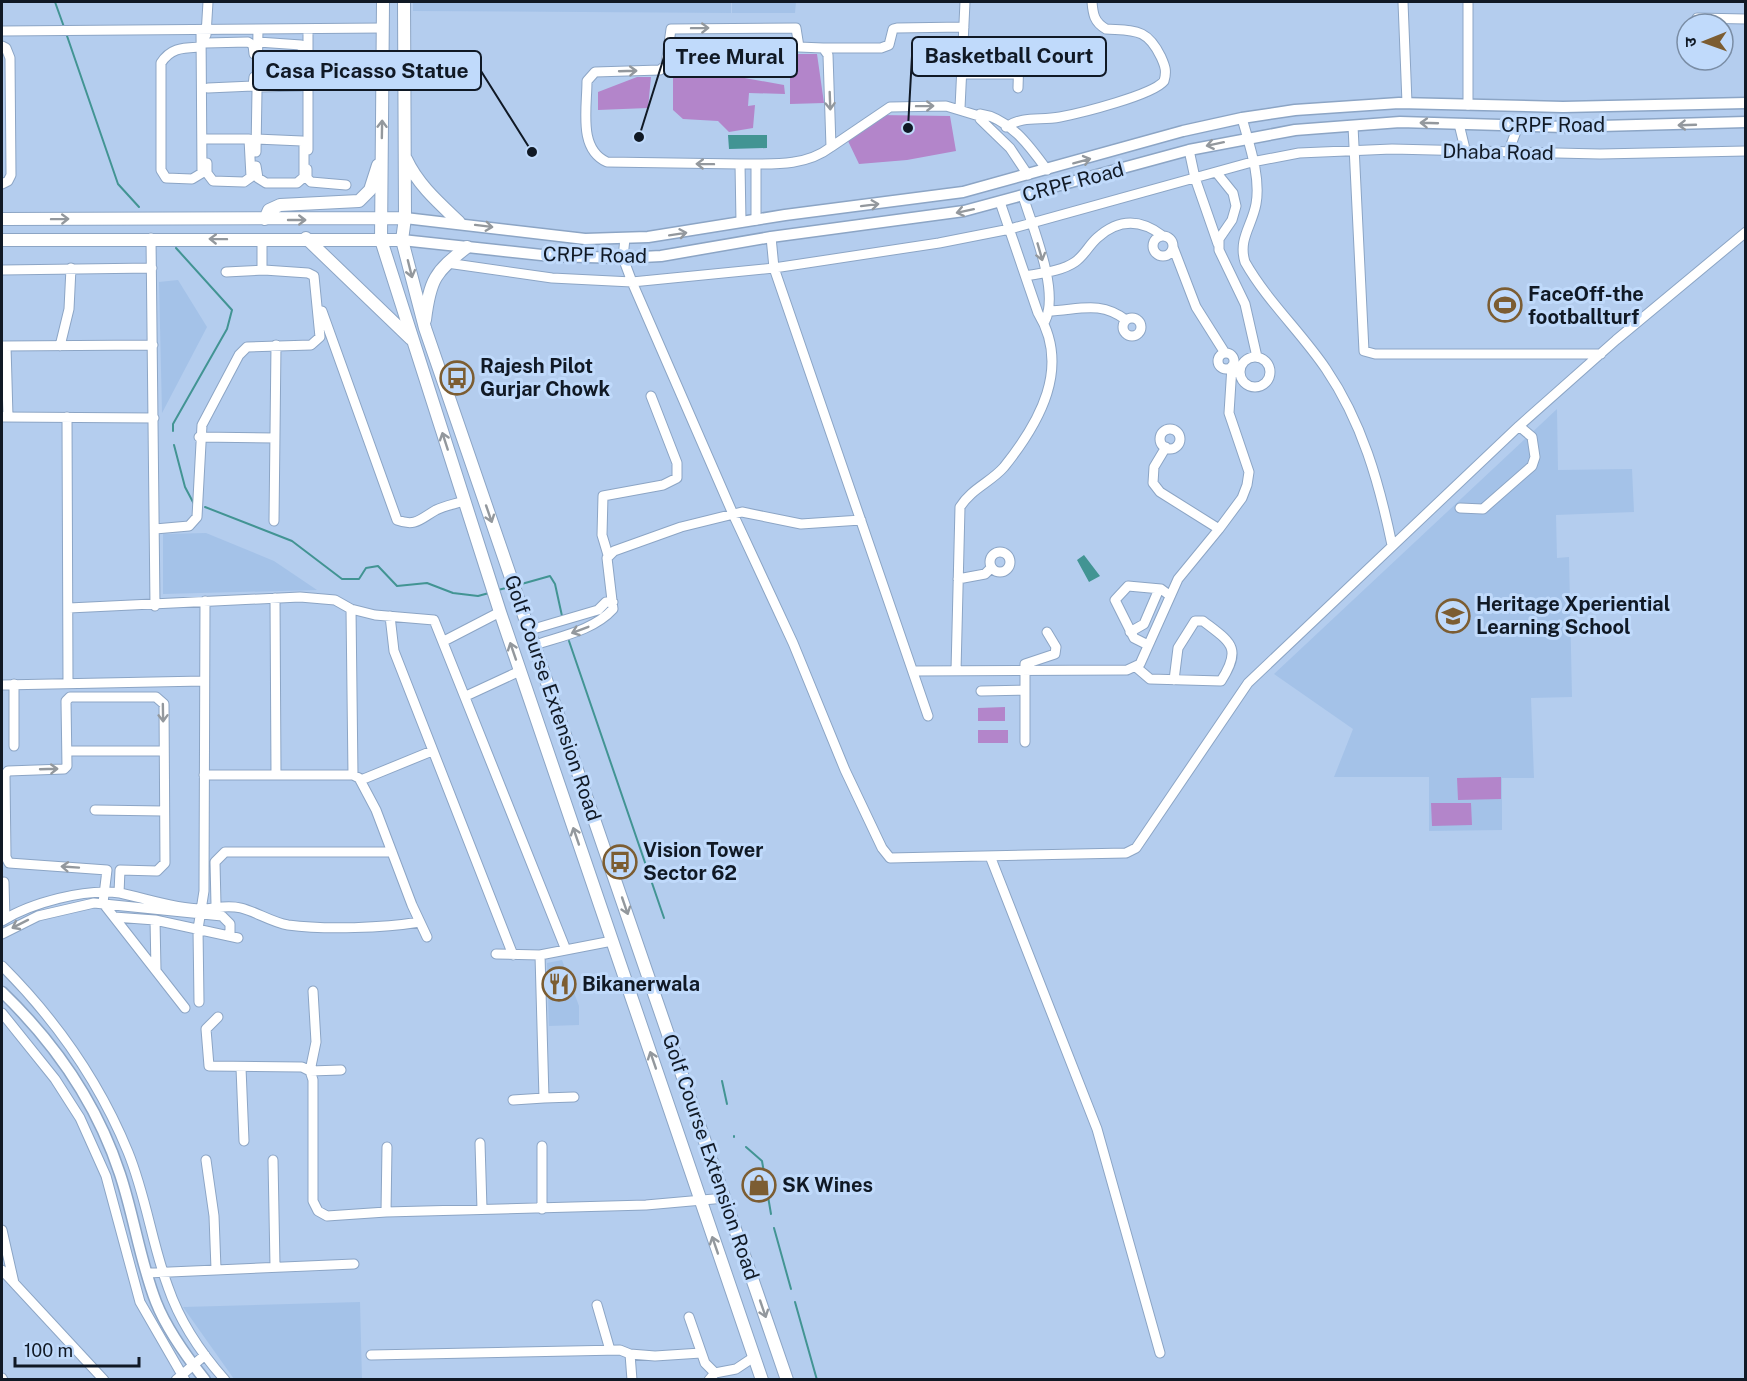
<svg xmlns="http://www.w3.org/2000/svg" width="1747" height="1381" viewBox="0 0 1747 1381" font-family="'Public Sans','Noto Sans Devanagari',sans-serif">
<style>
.built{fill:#a4c2e8}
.green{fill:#b385ca}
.water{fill:#429493}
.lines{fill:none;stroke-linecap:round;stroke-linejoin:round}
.stream{stroke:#429493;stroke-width:2}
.minor-casing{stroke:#8ca5c5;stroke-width:11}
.tertiary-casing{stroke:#8ca5c5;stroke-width:13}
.secondary-casing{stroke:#8ca5c5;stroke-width:14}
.minor{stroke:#fff;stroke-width:9}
.tertiary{stroke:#fff;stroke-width:10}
.secondary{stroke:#fff;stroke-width:12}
.oneway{stroke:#93989d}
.labels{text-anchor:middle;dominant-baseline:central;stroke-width:6;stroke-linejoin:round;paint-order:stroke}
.street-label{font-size:20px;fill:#101925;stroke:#c0dafb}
.poi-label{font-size:20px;font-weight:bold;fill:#101925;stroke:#c0dafb;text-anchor:start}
.leader{fill:none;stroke:#101925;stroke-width:2}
.callout-dot{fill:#101925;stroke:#c0dafb;stroke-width:2}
.callout{fill:#c0dafb;stroke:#101925;stroke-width:2}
.callout-label{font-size:21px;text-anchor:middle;font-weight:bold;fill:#101925}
</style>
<rect width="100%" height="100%" fill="#b4cdee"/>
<path class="built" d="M413,2H731V13L413,11Z
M732,2H796L795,13H732Z
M178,280L207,327L162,413L159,282Z
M1557,409L1558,470L1632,469L1634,512L1556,515L1557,558L1569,557L1572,697L1531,698L1534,778H1502V830L1429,831V777H1334L1353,729L1274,674Z
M206,533L274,561L317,590L163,594V534Z
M562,960L579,1006V1025L549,1026L547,963Z
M360,1302L362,1380L234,1379L183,1307Z"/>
<path class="green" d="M790,54H817L824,103L790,104Z
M706,71L784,85L785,94L749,93L748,106L755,105L753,128L729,132L718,121L683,119L673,110V72Z
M637,77H651L648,108L598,110V92Z
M880,115L950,116L956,151L907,160L859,164L848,141Z
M1005,707V721H978V708Z
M978,730H1008V743H978Z
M1501,777V799L1458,800L1457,778Z
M1431,803H1471L1472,825L1432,826Z"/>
<path class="water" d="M728,135H767V148L729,149Z
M1084,555L1100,576L1089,582L1077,560Z"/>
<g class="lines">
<path class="stream" d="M55,2L64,27
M66,33L118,184L139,207
M173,431V424L227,329L232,310L176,248
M174,445L185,487L194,504
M205,507L292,541L342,579H359L366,568L378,566L397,586L427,583L453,593L478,596L489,593
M518,585L550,576L555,584L562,616
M498,590L510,587
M569,641L664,918
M722,1081L727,1104
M734,1136V1137
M746,1147L762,1161L771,1214
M774,1228L791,1289
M795,1302L817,1380"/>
<g class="minor-casing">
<path id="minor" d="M1403,2L1407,103
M1468,2V105
M1697,18L1746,19
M201,30L202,173L192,179L166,178L161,170V63C171,47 184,48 201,47
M2,31L383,28
M206,35L208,2
M258,42L301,45L304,55
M206,43L248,42L253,45L254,54
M2,46L6,48L10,58L11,175L8,181L2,184
M823,48H881L889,45L893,29L897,28L964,27
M963,74H1018
M258,87L300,86L304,75
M208,88L253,86L254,77
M1018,88L1019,56
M960,108L965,2
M1242,118C1249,144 1261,177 1256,204C1252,226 1238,239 1245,262C1267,301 1301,332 1326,369C1362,422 1379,482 1392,545
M1459,124L1466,153
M1353,126L1364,351L1375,354H1601
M1006,127C1024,115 1040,121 1060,117C1081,113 1153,95 1164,81C1167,71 1165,66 1161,57C1147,28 1135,31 1106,29C1094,22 1093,14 1092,2
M831,147L890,107L946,106L979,116
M308,150V29
M1189,150L1195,178L1218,244
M256,152L258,29
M1508,153L1518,126
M207,163V173L213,181L244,182L251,177L249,139H207
M740,164C771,164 805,167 831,147L828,55L823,48L799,47L796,28L671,29L666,65L660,70L595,72L587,81C587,109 578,149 607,162L740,164L741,222
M756,164V220
M256,166L258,178L266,183H297L304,177V143L302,141L256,139
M307,169V178L311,182L346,185
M1216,172L1233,193L1236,206L1232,220L1219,239V250L1245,304L1257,357
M1028,175L1010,148L980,119V114C1010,118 1031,148 1047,170
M1023,196C1032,226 1060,291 1045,321
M1153 246a10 10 0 1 1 20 0a10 10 0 1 1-20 0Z
M771,237L774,268L928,716
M151,238L155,606
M625,238L623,258L632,282L733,514L793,643L845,770L882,848L890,858L1126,853L1136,848L1248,683L1519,426L1616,340L1746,232
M1173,247L1196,307L1225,353
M447,263L552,278L632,282L774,268L939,243L1010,229L1252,162L1299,153L1392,149L1600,154L1746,151
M2,270L152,268
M226,272L264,270
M1026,276C1042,273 1062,271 1075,262C1084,256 1089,245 1097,238C1119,218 1141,219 1163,236
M322,311L397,520C416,527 420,519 436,510C444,506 455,504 464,501
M1048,311C1079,310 1100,300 1126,320
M1123 327a9 9 0 1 1 18 0a9 9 0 1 1-18 0Z
M2,346L153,345
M6,346L8,417
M60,346L69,309L71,268
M1218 361a8 8 0 1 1 16 0a8 8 0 1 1-16 0Z
M1240 372a15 15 0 1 1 30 0a15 15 0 1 1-30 0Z
M2,417L154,418
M67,417L68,683
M1160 439a10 10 0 1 1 20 0a10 10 0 1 1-20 0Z
M199,437L275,438
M1166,447L1154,467L1153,483L1160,492L1219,529
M1460,508L1483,509L1532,466L1535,457L1532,437L1519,426
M274,521L276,345
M155,529L189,526L197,517L202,425L239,355L247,347L311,345L320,337L314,276L308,273L264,270L262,267V239
M990 562a10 10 0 1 1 20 0a10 10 0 1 1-20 0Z
M608,555L602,535L603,496L663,485L677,478V463L651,396
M958,579L985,574L991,568
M275,598L276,775
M69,608L300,597L335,600L351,609L375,615L434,620L566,950
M351,609L353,775
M390,616L394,651L513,955
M530,630L598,610L606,602H613
M1130,632L1144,624L1159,589
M444,641L500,612
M535,645C562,636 594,630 613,609L607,558L614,551L681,527L742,512L801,524L861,520
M1148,645L1134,638L1115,600L1128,586L1161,589L1169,595
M1136,667L1150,679L1221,681C1243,647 1230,642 1203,621H1195L1178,648L1174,680
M913,671L1127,670L1140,664L1178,579L1219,529L1242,498L1247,485L1249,472L1229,413L1232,366
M956,671L960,507C971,489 991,482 1004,467C1040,422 1071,367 1038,313L1000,202
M14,684V746
M2,685L204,681
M981,691L1024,690
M466,696L520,671
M1025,742V664L1055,654L1056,647L1047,632
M67,751H163
M204,775H353L359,778L376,810L412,905L427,937
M361,780L432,751
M95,810L163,811
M990,856L1097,1129L1160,1353
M4,882L5,919
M119,893L120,870L157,871L165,863L164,704L156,697H70L66,701L67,766L64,769L8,771L5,775L6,857L9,863L107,870L103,903L185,1008
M216,905L215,862L225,852H392
M114,917L155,920L238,938
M155,920L156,970
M2,921C30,903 86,888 120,893C144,898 176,909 201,909C216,909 225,904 241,908C257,912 271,922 288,925C326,930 383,928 420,922
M2,934L38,916L94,903L222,916L230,924V936
M496,954L540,955L612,941
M2,966C56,1020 99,1081 128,1152C146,1196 152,1244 168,1287C180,1322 201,1353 225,1380
M313,991L316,1042L310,1071L341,1070
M199,1002L198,929L204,891L205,601
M2,1013L55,1079L80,1118L106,1176L140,1302L185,1380
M218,1017L206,1029L209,1066L302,1067L310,1071L313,1080V1201L318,1211L327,1216L386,1212L646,1205L725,1198
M241,1068L244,1141
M544,1098L574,1097
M513,1100L544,1098L540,955
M480,1143L482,1209
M542,1146V1209
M206,1160L214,1216L216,1269
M273,1160L275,1266
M386,1212L387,1147
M2,1230L14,1283
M2,1270L104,1380
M147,1273L354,1264
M597,1305L610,1350
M689,1317L705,1363L715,1373
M630,1354L655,1356L701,1353
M371,1355L620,1350L630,1354L632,1380
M2,1378L3,1380
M176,1380L205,1355
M709,1380L715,1373L736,1369L754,1357"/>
</g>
<g class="tertiary-casing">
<path id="tertiary" d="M405,218L585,239L648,237L785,215L963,192L1183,131L1242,118L1295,110L1399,103L1563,107L1746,103
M402,240L551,256L623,258L661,256L771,237L964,211L1189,150L1295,130L1400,122L1564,127L1746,122
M2,992C55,1043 97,1104 120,1174C134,1216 140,1261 156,1302C167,1330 186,1356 205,1380"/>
</g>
<g class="secondary-casing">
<path id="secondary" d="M383,2L381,240L500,612L762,1380
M404,2L405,218L402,240L425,328L787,1380
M406,159C418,185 439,203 459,222
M2,219L405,218
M265,219L269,210L280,205L359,201L370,190L378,165
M306,238L411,339
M2,240H402
M425,320C430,279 435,272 467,247"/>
</g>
<use href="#minor" class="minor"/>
<use href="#tertiary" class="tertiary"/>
<use href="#secondary" class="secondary"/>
</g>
<defs><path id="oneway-shaft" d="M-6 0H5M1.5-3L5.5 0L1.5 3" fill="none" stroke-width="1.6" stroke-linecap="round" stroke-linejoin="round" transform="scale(1.5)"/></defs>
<g class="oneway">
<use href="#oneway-shaft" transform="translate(700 28) rotate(-1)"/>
<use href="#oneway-shaft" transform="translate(628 71) rotate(-2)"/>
<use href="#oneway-shaft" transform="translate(830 101) rotate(88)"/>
<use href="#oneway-shaft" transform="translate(925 106) rotate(-1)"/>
<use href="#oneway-shaft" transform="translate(1429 123) rotate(-178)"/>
<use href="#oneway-shaft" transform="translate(1687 125) rotate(178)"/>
<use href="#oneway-shaft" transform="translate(382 129) rotate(-89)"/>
<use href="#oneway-shaft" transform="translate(1215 144) rotate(168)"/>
<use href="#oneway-shaft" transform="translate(1082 161) rotate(-15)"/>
<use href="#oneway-shaft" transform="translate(705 164) rotate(-179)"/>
<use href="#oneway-shaft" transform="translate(870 205) rotate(-7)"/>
<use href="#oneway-shaft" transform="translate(965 211) rotate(168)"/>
<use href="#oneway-shaft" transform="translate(60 219) rotate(-1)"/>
<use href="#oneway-shaft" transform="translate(297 220)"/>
<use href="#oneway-shaft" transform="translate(484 226) rotate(7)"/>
<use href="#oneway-shaft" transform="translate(678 234) rotate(-9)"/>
<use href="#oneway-shaft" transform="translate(218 239) rotate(-179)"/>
<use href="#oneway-shaft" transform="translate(1040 252) rotate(74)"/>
<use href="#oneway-shaft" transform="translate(410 269) rotate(76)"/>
<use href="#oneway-shaft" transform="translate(445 441) rotate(-108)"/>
<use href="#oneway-shaft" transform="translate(489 514) rotate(71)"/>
<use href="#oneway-shaft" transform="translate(580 630) rotate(159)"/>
<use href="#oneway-shaft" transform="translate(513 651) rotate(-109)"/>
<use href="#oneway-shaft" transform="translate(163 713) rotate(89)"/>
<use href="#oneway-shaft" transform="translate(49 769) rotate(-2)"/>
<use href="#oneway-shaft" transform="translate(576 836) rotate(-109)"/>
<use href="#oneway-shaft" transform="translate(70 867) rotate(-176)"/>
<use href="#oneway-shaft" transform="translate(625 906) rotate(71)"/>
<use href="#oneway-shaft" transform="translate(20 924) rotate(153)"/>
<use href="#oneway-shaft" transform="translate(653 1060) rotate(-109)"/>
<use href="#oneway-shaft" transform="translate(715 1245) rotate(-109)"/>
<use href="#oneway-shaft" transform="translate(763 1309) rotate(71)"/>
</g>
<defs>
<g id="stadium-ring" transform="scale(1.725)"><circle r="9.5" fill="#c0dafb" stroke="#7c5d32" stroke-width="1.5"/><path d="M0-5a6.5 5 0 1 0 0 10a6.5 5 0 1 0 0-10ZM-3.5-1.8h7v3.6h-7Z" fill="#7c5d32"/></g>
<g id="bus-ring" transform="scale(1.725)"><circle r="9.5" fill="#c0dafb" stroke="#7c5d32" stroke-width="1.5"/><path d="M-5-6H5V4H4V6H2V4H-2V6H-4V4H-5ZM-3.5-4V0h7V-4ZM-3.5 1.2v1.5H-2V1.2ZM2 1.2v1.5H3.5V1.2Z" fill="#7c5d32"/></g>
<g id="school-ring" transform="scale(1.725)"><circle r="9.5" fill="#c0dafb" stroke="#7c5d32" stroke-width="1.5"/><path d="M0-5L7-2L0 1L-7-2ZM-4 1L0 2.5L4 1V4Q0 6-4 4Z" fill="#7c5d32"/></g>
<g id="restaurant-ring" transform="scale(1.725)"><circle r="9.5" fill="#c0dafb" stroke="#7c5d32" stroke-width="1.5"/><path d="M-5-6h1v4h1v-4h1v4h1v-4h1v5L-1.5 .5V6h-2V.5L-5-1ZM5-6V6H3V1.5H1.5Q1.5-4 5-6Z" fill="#7c5d32"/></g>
<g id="shop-ring" transform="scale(1.725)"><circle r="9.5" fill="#c0dafb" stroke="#7c5d32" stroke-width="1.5"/><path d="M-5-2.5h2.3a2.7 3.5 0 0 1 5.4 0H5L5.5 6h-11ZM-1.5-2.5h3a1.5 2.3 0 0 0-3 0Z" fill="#7c5d32"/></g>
</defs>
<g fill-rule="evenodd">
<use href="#stadium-ring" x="1505" y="305"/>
<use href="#bus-ring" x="457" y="378"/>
<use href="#school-ring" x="1453" y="616"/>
<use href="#bus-ring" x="620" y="862"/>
<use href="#restaurant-ring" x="559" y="984"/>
<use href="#shop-ring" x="759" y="1185"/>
</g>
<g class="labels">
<g class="street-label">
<text x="1553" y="125">CRPF Road</text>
<text transform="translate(1498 152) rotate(1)">Dhaba Road</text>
<text transform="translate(1073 182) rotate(-15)">CRPF Road</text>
<text transform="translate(595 255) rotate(1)">CRPF Road</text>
<text transform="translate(553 698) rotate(71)">Golf Course Extension Road</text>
<text transform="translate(711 1157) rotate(71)">Golf Course Extension Road</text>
</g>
<g class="poi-label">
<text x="1528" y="294">FaceOff-the<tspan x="1528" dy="23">footballturf</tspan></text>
<text x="480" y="366">Rajesh Pilot<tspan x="480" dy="23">Gurjar Chowk</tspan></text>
<text x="1476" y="604">Heritage Xperiential<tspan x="1476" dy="23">Learning School</tspan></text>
<text x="643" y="850">Vision Tower<tspan x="643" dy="23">Sector 62</tspan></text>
<text x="582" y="984">Bikanerwala</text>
<text x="782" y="1185">SK Wines</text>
</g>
</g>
<path class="leader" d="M908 128L912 56M639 137L664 57M532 152L481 71"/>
<g class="callout-dot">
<circle cx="908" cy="128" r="6"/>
<circle cx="639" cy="137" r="6"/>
<circle cx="532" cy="152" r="6"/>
</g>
<g class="callout">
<rect x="912" y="37" width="194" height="39" rx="6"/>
<rect x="664" y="38" width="133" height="39" rx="6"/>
<rect x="253" y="51" width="228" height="39" rx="6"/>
</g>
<g class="callout-label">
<text x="1009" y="63">Basketball Court</text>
<text x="730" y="64">Tree Mural</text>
<text x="367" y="78">Casa Picasso Statue</text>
</g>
<rect width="1747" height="1381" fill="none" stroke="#101925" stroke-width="6"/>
<g transform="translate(1705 42) rotate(269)"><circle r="28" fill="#c0dafb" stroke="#7a8da5" stroke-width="1.5"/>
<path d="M0-4.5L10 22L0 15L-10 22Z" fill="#7c5d32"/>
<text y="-9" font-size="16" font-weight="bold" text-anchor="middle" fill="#101925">उ</text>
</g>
<path d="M15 1357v9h124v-9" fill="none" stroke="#101925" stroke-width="3"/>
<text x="24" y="1357" font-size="18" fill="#101925" stroke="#c0dafb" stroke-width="4.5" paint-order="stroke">100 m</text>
</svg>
